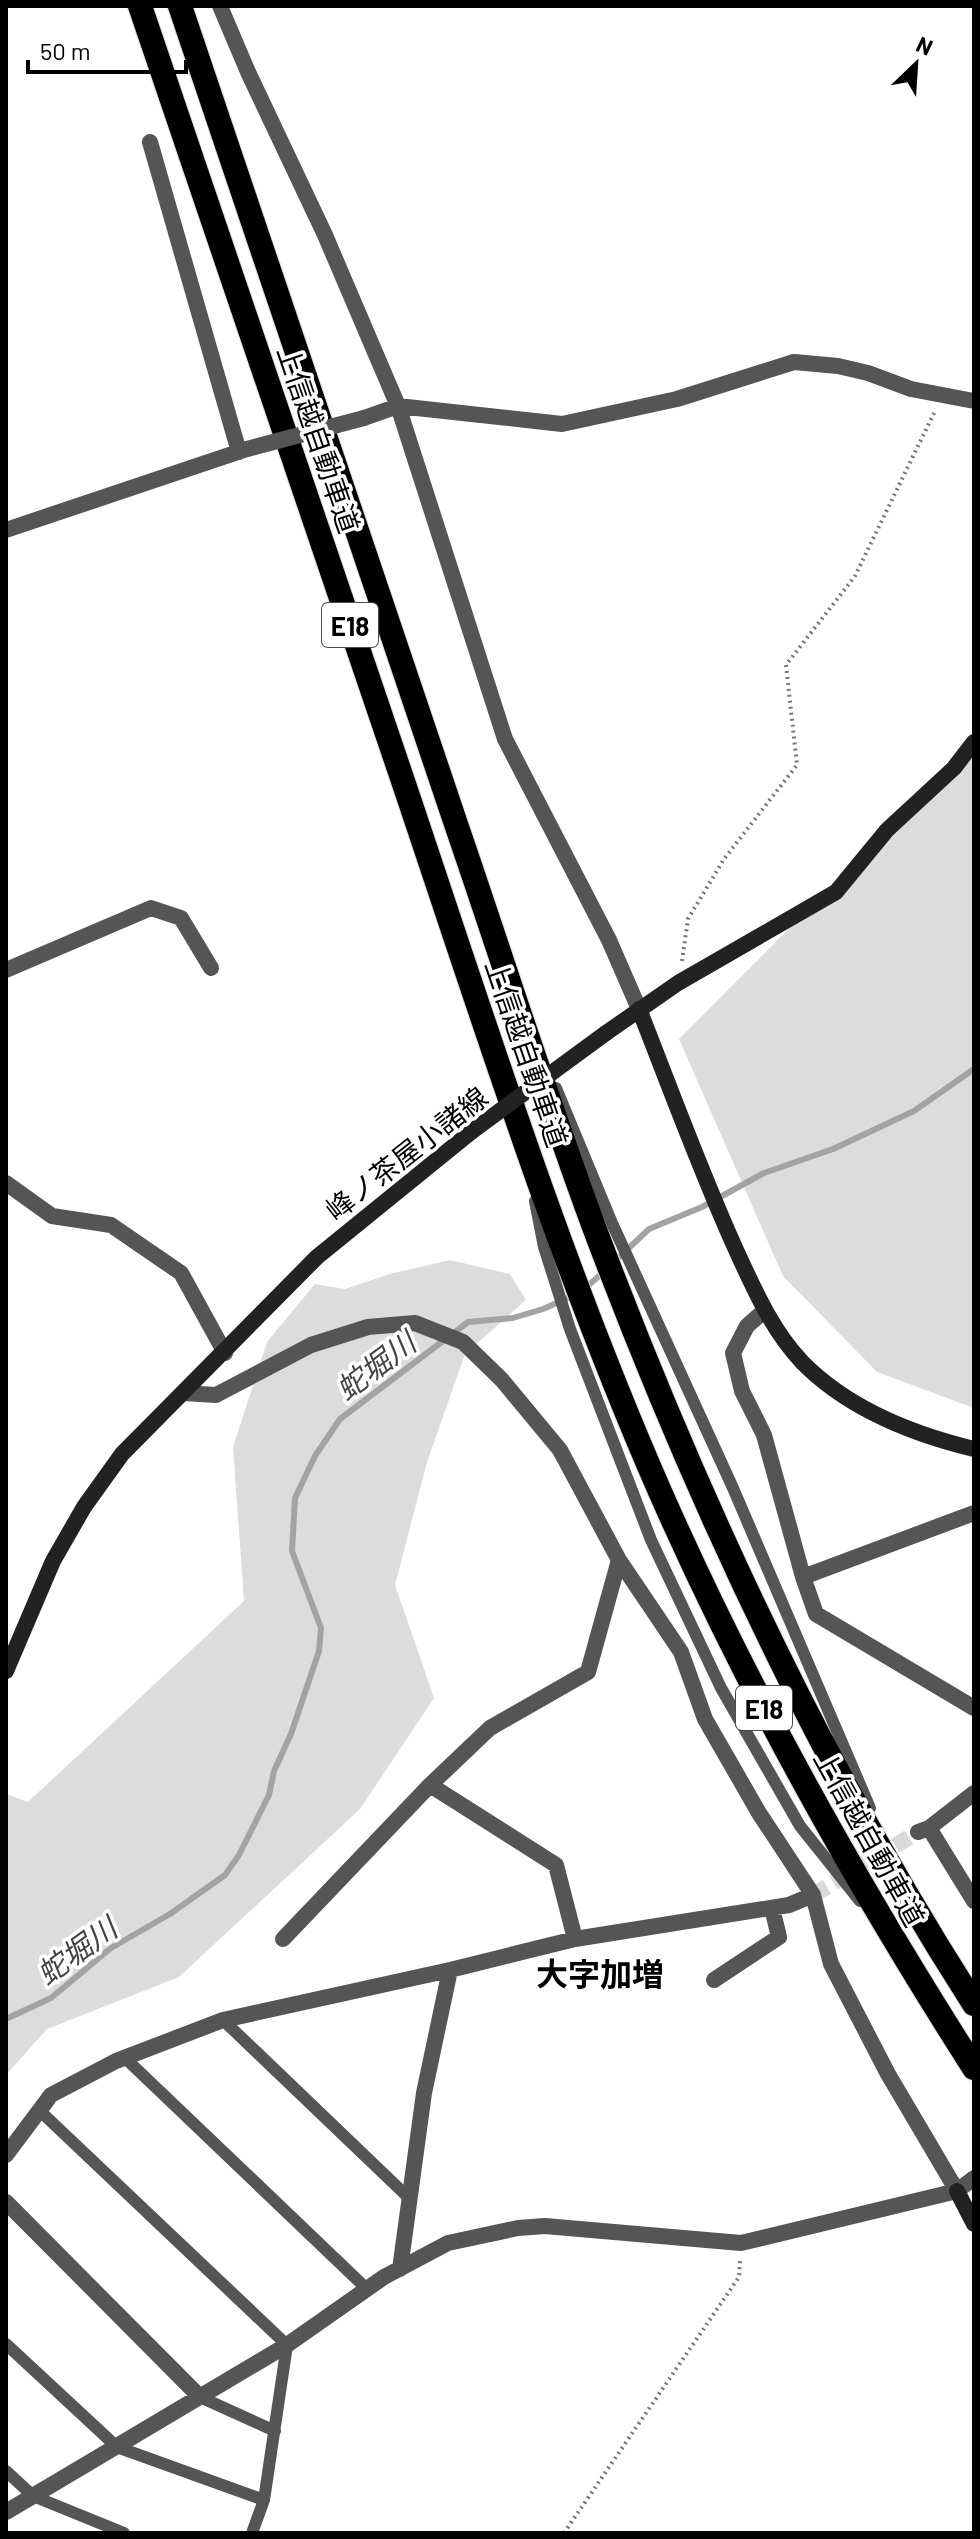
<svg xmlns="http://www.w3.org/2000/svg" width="980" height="2539" viewBox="0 0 980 2539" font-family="Barlow,'Noto Sans JP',sans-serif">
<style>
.green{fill:#dcdcdc}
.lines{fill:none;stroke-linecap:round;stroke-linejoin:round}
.stream{stroke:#a3a3a3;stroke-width:6}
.street-tunnel{stroke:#d9d9d9;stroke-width:16;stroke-dasharray:16 8;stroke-linecap:butt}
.highway-casing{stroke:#dbdbdb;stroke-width:26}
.path{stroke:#777;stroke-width:4;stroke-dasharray:2 4;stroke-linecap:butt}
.lane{stroke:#555;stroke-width:12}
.street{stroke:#555;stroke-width:16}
.secondary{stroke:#222;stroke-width:16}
.highway{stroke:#000;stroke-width:24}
.street-bridge{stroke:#555;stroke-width:16}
.secondary-bridge{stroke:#222;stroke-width:16}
.labels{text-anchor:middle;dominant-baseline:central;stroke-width:7;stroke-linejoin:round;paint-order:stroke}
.shield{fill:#fff;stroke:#4c4c4c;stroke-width:2}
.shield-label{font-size:26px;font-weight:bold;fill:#000}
.street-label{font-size:28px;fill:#000;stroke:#fff}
.water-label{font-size:30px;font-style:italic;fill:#444;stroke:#fff}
.quarter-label{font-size:32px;font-weight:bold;fill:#000;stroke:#fff}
</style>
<rect width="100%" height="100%" fill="#fff"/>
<path class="green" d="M974,743V1408L877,1372L783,1276L679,1039Z
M450,1260L510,1274L526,1300L465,1354L427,1462L395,1585L434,1698L360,1809L179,1977L47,2029L6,2075V1794L28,1802L244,1601L233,1447L267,1342L315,1284L345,1289L390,1274Z"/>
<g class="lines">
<path class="stream" d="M614,1262L649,1229L702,1207L764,1173L833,1149L914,1111L974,1069
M584,1289L606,1270
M6,2019L51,1998L111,1948L170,1914L225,1875L239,1855L269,1795L274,1771L291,1734L319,1651L321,1628L292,1551L295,1498L315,1456L340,1419L468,1322L513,1318L543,1309L575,1295"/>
<path class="street-tunnel" d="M813,1895L918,1832"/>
<g class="highway-casing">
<path id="highway" d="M140,6C228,264 315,523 403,781C483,1018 558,1258 658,1487C747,1690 855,1882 974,2068
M180,6C272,280 365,553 457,827C503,961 545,1095 594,1227C695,1496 819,1763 974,2004"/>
</g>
<path class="path" d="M682,961L688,919L724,859L797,765L786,665L855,576L935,411
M564,2533L739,2277L740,2261"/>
<path class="lane" d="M556,1088L612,1223L733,1488L870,1808
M535,1201L544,1247L570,1329L651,1540L721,1688L800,1826L860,1901
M223,2020L409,2198
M125,2058L367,2289
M39,2110L287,2345L264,2500L252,2533
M6,2344L117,2447L264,2500
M200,2397L275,2431
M6,2471L33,2496L124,2533"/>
<path class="street" d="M220,6L248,72L325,235L398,406L505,739L609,940L639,1009
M150,142L239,452
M364,418L398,406L562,424L677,399L794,362L838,366L868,373L911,389L974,401
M6,530L247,449
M6,970L151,908L181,918L211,968
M6,1183L52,1216L111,1225L181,1273L225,1353
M764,1311L747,1326L733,1353L742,1391L764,1435L803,1577L816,1614L974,1708
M183,1393L216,1395L311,1345L368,1327L415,1323L463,1342L502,1380L560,1450L619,1560L681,1652L705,1719L759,1813L813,1895L831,1964L888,2074L957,2191
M803,1577L974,1513
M929,1828L974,1901
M918,1832L929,1828L974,1793
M283,1939L430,1785
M575,1939L556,1865L430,1785L490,1728L588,1672L619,1560
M714,1980L779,1937L772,1908
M6,2155L51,2095L116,2061L223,2020L450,1970L575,1939L789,1905L813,1895
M6,2202L200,2397
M400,2269L424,2093L450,1970
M6,2512L287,2345L384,2277L448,2243L518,2228L545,2226L741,2243L957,2191L974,2178"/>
<path class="secondary" d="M639,1009C671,1090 701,1173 737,1252C755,1291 772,1330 802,1362C848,1409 912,1434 974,1449
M606,1033L678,983L836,892L887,830L954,768L974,742
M6,1671L53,1561L84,1507L122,1454L317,1257L471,1132
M957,2191L974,2224"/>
<use href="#highway" class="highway"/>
<path class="street-bridge" d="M247,449L364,418"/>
<path class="secondary-bridge" d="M471,1132L606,1033"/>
</g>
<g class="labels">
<g class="shield">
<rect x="322" y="603" width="56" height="44" rx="6"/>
<rect x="736" y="1686" width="56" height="44" rx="6"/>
</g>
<g class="shield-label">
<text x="350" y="625">E18</text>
<text x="764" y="1708">E18</text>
</g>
<g class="street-label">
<text transform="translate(319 439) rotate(71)">上信越自動車道</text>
<text transform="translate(527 1053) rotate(71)">上信越自動車道</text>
<text transform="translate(406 1153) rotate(-38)">峰ノ茶屋小諸線</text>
<text transform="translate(870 1838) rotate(61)">上信越自動車道</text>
</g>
<g class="water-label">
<text transform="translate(375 1365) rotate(-37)">蛇堀川</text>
<text transform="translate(76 1950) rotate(-36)">蛇堀川</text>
</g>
<g class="quarter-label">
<text x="600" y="1973">大字加増</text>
</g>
</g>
<rect width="980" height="2539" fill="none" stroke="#000000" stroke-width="16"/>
<g transform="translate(916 64) rotate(25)" stroke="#ffffff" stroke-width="6" paint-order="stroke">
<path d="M0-6L14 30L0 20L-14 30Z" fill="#000000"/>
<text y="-12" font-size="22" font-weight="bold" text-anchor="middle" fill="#000000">N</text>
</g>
<path d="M28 60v12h158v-12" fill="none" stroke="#000000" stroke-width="4"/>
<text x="40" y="60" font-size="24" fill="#000000" stroke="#ffffff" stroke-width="6" paint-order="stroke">50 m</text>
</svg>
